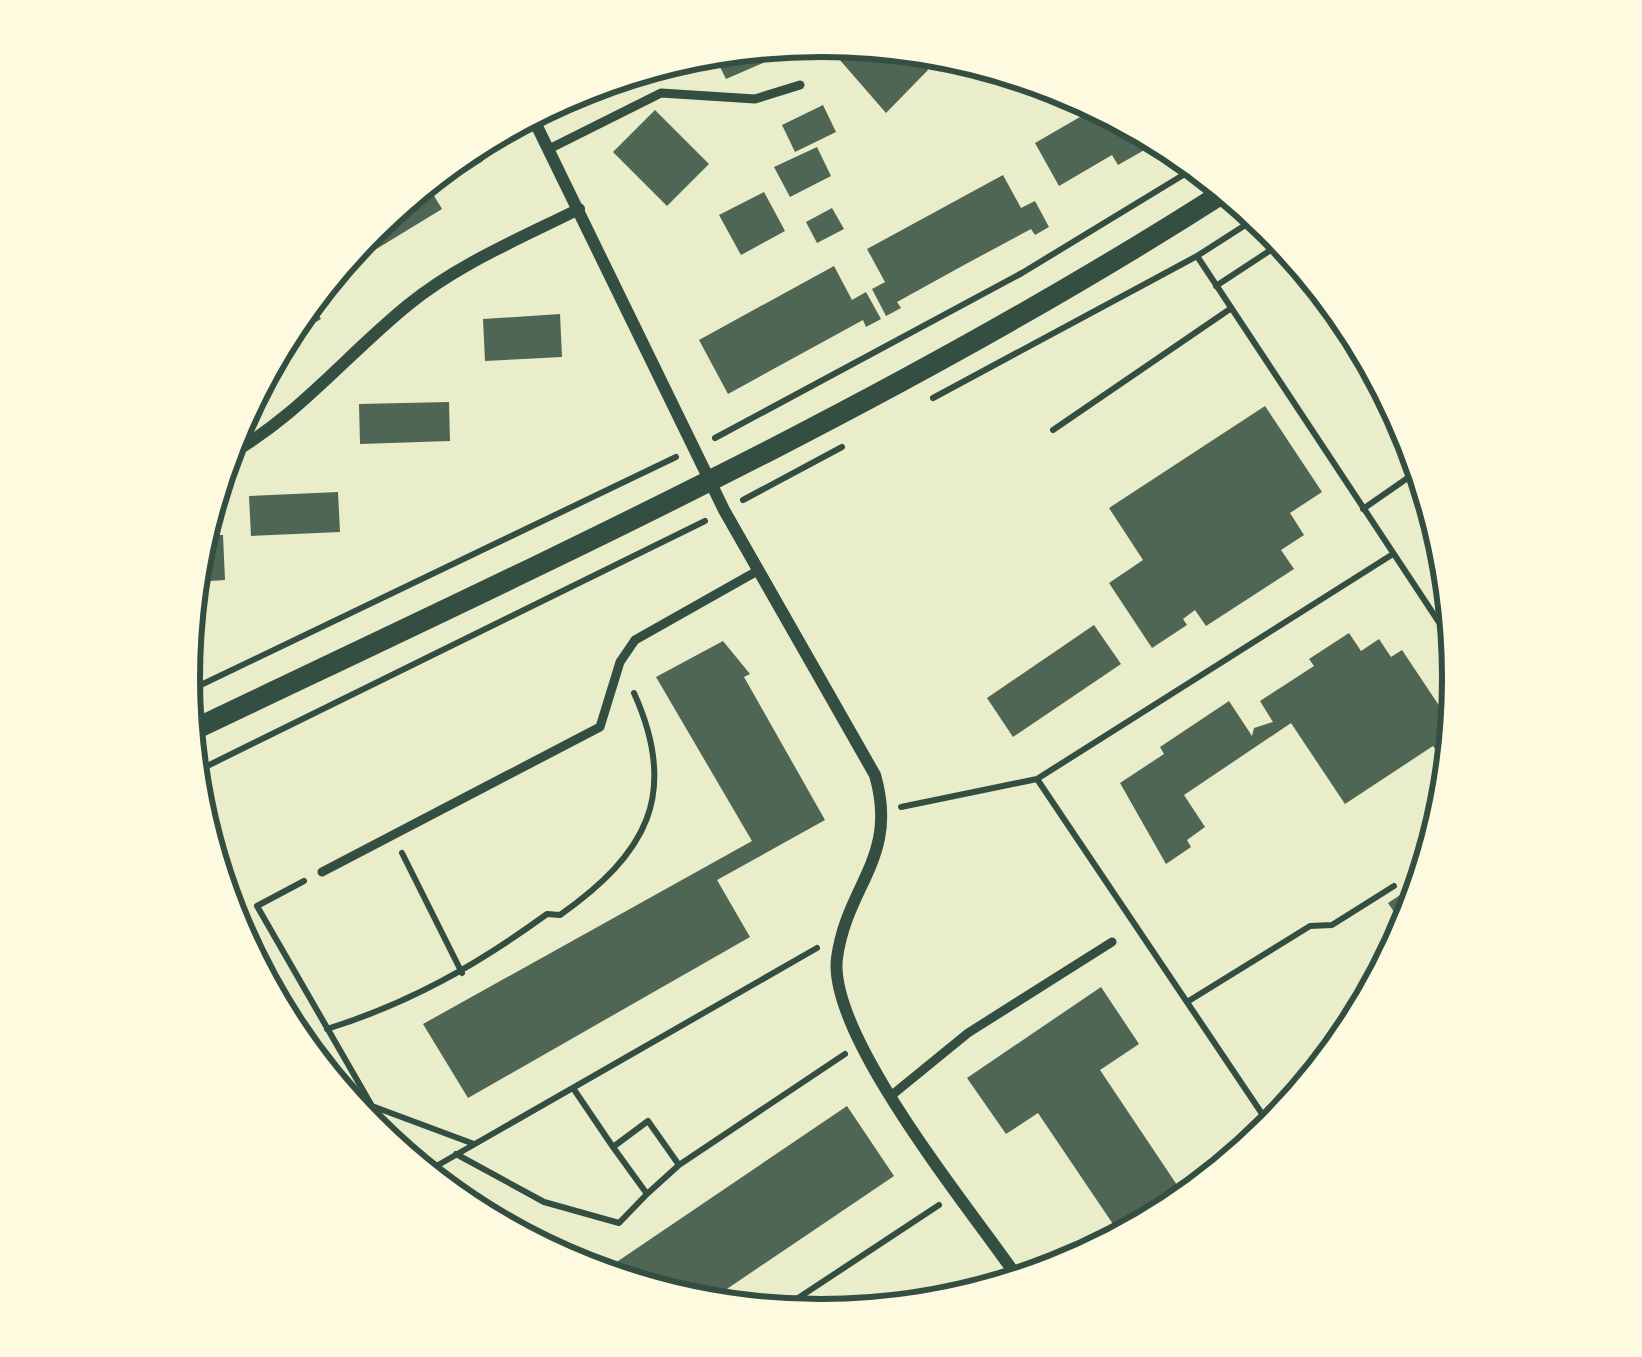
<svg xmlns="http://www.w3.org/2000/svg" width="1642" height="1357" viewBox="0 0 1642 1357" font-family="Montserrat,sans-serif">
<style>
.building{fill:#4f6655}
.lines{fill:none;stroke-linecap:round;stroke-linejoin:round}
.path{stroke:#344e41;stroke-width:6}
.service{stroke:#344e41;stroke-width:9}
.minor{stroke:#344e41;stroke-width:12}
.tertiary{stroke:#344e41;stroke-width:21}
.rim{fill:none;stroke:#344e41;stroke-width:6}
</style>
<rect width="100%" height="100%" fill="#e9edc9"/>
<path class="building" d="M831,38L913,54L928,70L886,113L826,44Z
M791,42L795,49L726,79L715,57Z
M823,105L836,132L795,152L782,125Z
M1099,106L1155,144L1118,165L1112,155L1059,186L1035,143Z
M655,110L709,164L667,206L613,152Z
M817,147L831,176L790,197L774,167Z
M476,151L483,161L456,178L450,168Z
M1003,175L1021,208L1035,201L1049,227L1035,235L1031,229L964,265L897,302L901,308L886,316L872,289L885,282L867,249Z
M427,184L442,209L360,259L352,246L367,224Z
M764,192L785,231L741,255L719,215Z
M832,208L844,229L817,243L806,222Z
M834,266L852,300L866,292L881,319L866,327L863,320L728,394L699,340Z
M313,305L321,319L292,336L306,315Z
M560,314L562,357L485,361L483,319Z
M449,402L450,441L360,444L359,404Z
M1265,406L1322,492L1290,513L1304,535L1281,550L1294,569L1206,626L1195,610L1183,619L1187,625L1152,648L1109,583L1143,560L1109,508Z
M338,492L340,532L251,536L249,496Z
M208,535H223L225,580L210,581Z
M1094,625L1121,664L1013,737L987,698Z
M1349,633L1361,651L1379,639L1391,657L1402,650L1454,728L1449,752L1441,757L1433,746L1345,804L1291,723L1184,795L1205,827L1187,840L1191,847L1166,864L1120,783L1164,754L1160,747L1229,701L1252,736L1254,728L1273,722L1260,701L1314,666L1309,659Z
M723,641L750,674L744,677L825,820L717,880L750,937L468,1098L423,1024L752,841L656,677Z
M1423,880L1414,925L1409,934L1388,903Z
M1101,987L1139,1044L1100,1070L1179,1188L1219,1161L1224,1167L1089,1257L1085,1251L1117,1230L1038,1113L1006,1134L967,1078Z
M847,1106L894,1176L712,1299L596,1276Z"/>
<g class="lines">
<path class="path" d="M1265,217L1282,243
M1197,256L1458,651
M1216,286L1286,240
M933,398L1197,256L1261,215
M1053,430L1230,309
M715,438L1022,273L1193,169
M743,500L842,447
M1363,509L1422,468
M182,694L676,457
M197,771L705,521
M1037,779L1275,1133
M901,807L1037,779L1393,554
M402,853L462,973
M304,881L257,906L372,1106L474,1144
M1187,1002L1310,926L1332,925L1394,886
M327,1029C410,1003 477,965 547,914L560,915C646,854 680,795 634,693
M573,1088L613,1147
M456,1154L544,1202L619,1223L647,1194L613,1147L648,1121L679,1165L845,1054
M426,1172L817,948
M647,1194L679,1165
M755,1308L762,1309
M777,1312L939,1205"/>
<path class="service" d="M549,149L661,93L755,99L800,85
M322,872L600,727L620,662L635,640L759,570
M892,1095L968,1033L1112,942"/>
<path class="minor" d="M531,114L724,510L875,775C899,858 847,884 837,958C827,1036 973,1212 1020,1281
M222,459C296,419 344,357 408,305C458,264 521,238 579,209"/>
<path class="tertiary" d="M189,732C541,564 897,402 1226,191"/>
</g>
<path d="M0 0H1642V1357H0ZM200 678a621 621 0 1 1 1242 0a621 621 0 1 1-1242 0Z" fill="#fefae0" fill-rule="evenodd"/>
<path class="rim" d="M200 678a621 621 0 1 1 1242 0a621 621 0 1 1-1242 0Z"/>
</svg>
